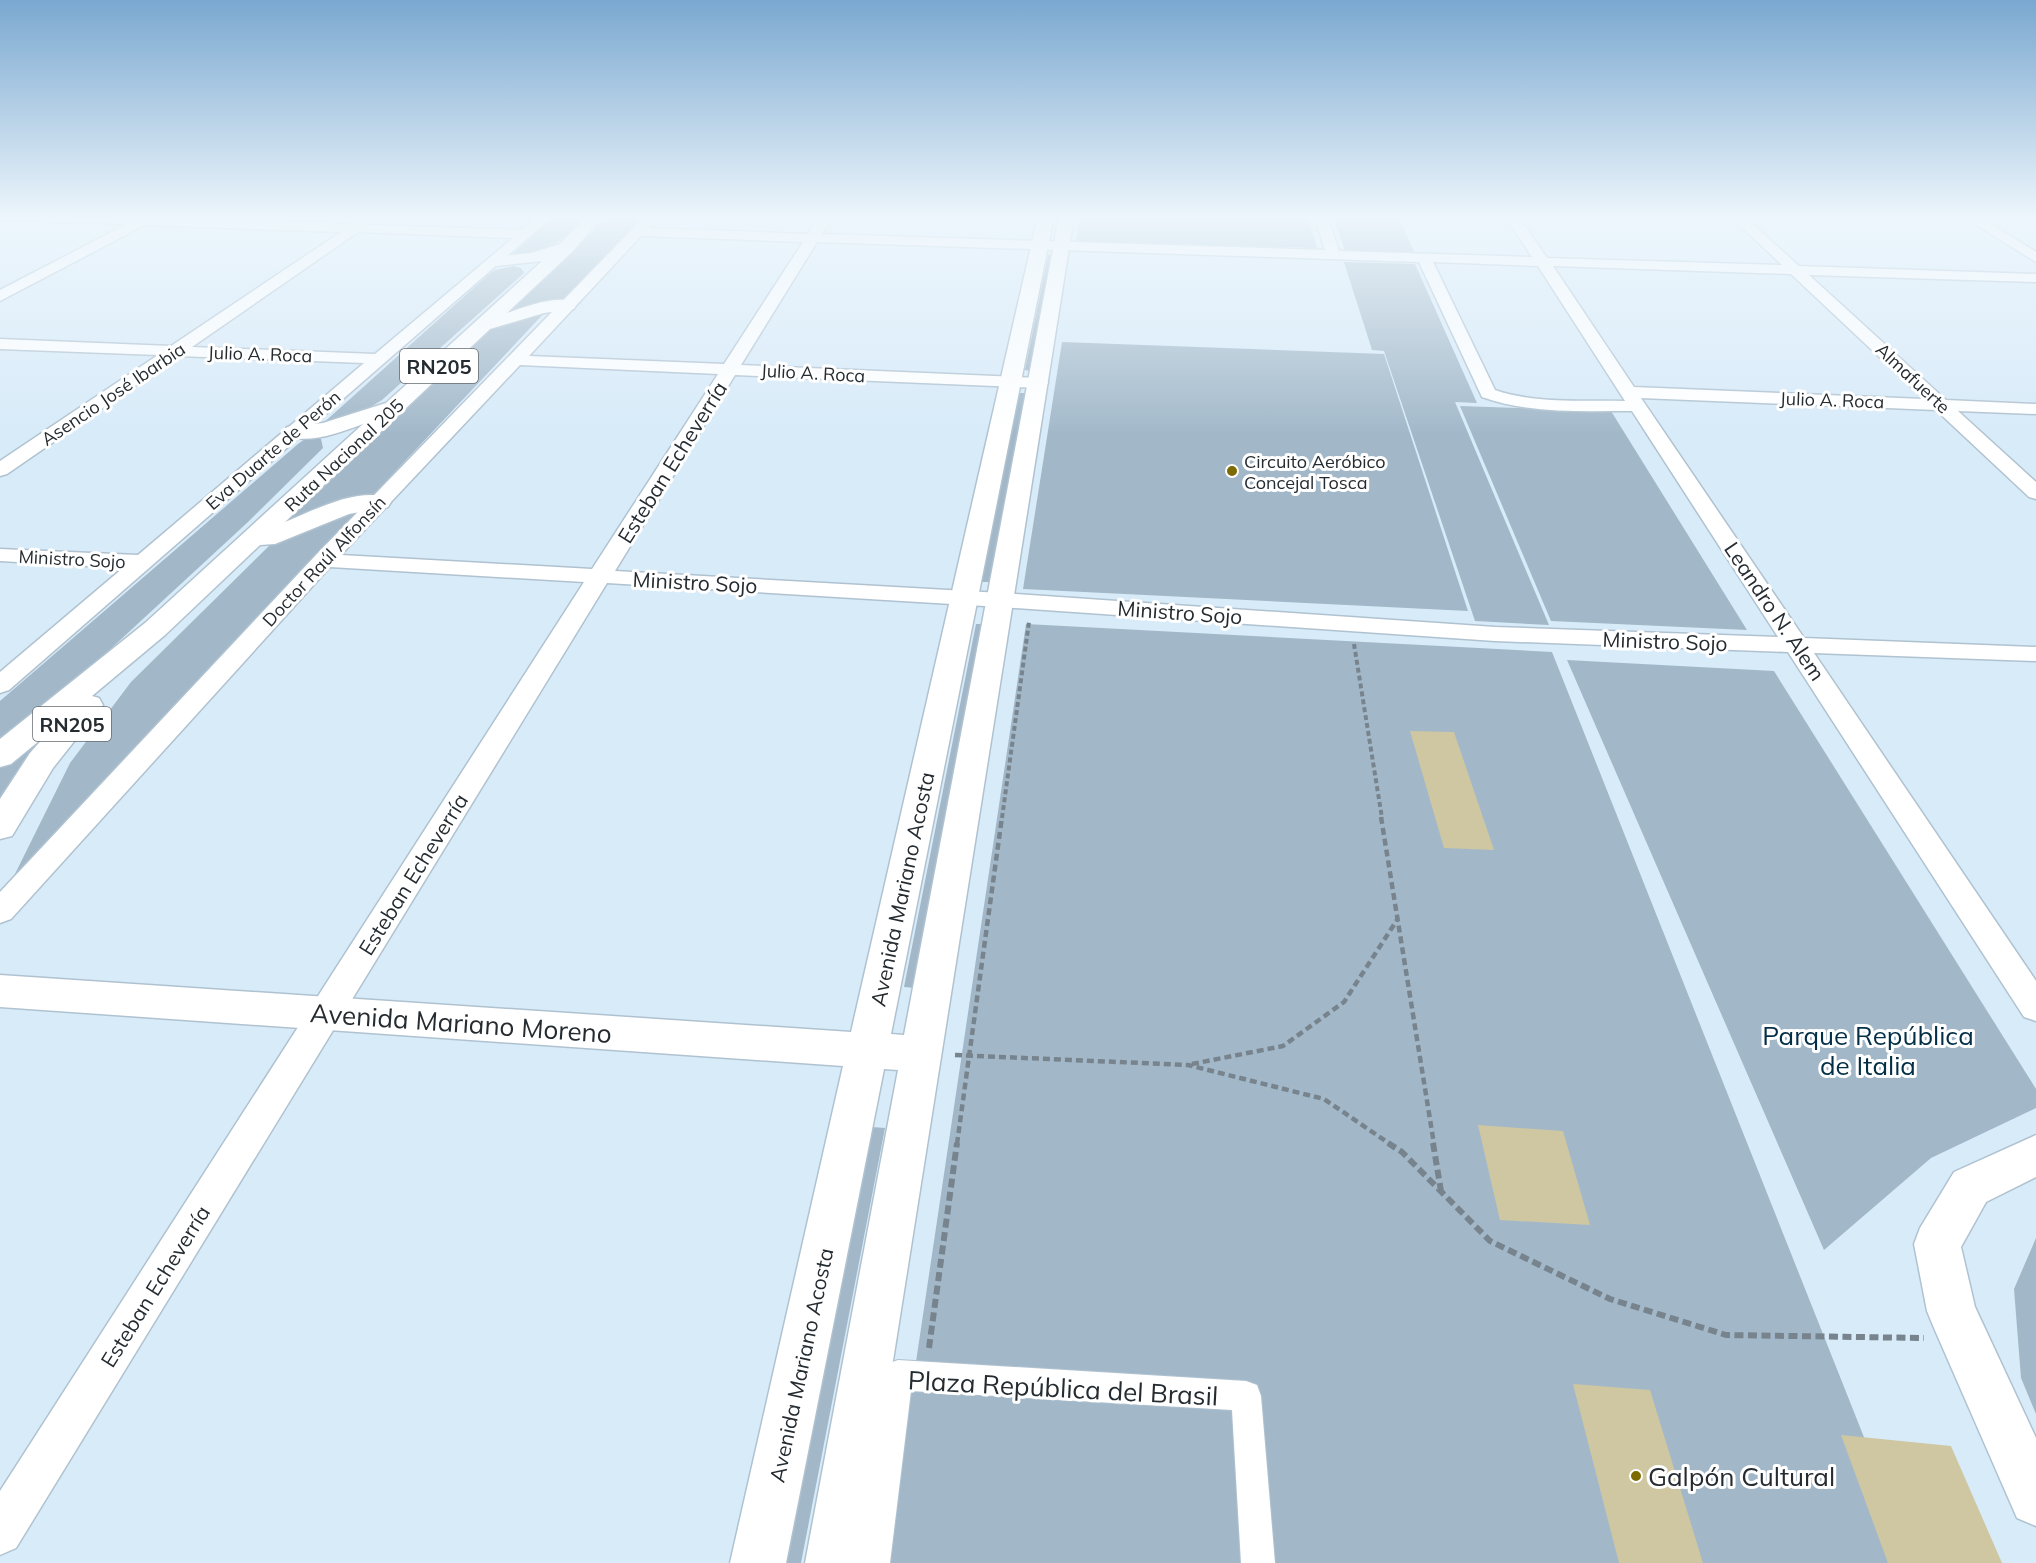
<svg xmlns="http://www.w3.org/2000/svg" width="2036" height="1563" viewBox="0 0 2036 1563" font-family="Mulish,sans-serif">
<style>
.green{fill:#a2b8c9}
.building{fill:#cec7a2}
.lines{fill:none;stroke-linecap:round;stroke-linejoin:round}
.pedestrian-casing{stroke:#b0c2d0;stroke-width:2}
.minor-casing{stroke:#b0c2d0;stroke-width:3}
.secondary-casing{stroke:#b0c2d0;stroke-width:3}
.primary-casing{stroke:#b0c2d0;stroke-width:3}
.path-far2{stroke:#78848d;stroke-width:4;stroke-dasharray:5 3;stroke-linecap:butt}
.path-far1{stroke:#78848d;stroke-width:4.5;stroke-dasharray:7 4;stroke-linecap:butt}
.path{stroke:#78848d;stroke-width:6;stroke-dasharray:9 4.5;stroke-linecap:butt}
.pedestrian{fill:#fff;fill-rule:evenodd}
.minor{fill:#fff;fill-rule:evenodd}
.secondary{fill:#fff;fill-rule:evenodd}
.primary{fill:#fff;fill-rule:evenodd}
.poi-dot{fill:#7c6a02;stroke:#fff;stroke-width:2}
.labels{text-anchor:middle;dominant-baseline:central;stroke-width:6;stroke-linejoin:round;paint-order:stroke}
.far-street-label{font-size:18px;fill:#252c31;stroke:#fff}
.far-poi-label{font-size:18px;fill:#252c31;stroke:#fff;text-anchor:start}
.shield{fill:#fff;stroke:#666b6f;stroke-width:1.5}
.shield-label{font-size:20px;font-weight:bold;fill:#252c31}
.street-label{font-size:21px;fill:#252c31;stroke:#fff}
.near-street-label{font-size:26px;fill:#252c31;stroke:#fff}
.near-park-label{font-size:26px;fill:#032e47;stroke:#fff}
.near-poi-label{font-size:26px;fill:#252c31;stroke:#fff;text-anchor:start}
</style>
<rect width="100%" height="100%" fill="#d8ebf9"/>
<path class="green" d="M554,216H589C557,245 549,251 506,260Z
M609,216H648L564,302L502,317Z
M1080,216H1308L1317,248L1076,241Z
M1333,216H1398L1415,253L1345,251Z
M1048,255H1053L1031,371L1025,370Z
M1344,262L1415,264L1477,403L1455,402L1549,625L1475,621L1384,351L1372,350Z
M513,266L521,268L524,273L382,400L359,414L320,426L489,274L495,270Z
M549,308L373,495L346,500L280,527L482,332L499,324Z
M1062,342L1384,354L1468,611L1023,589Z
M1019,393H1025L989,582H981Z
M1460,406L1611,411L1747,630L1551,621Z
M316,437L321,439L323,448L248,522L65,691L0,744V701L298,444L305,439Z
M364,508L10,884L70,763L131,682L277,538Z
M976,624H984L915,988L904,987Z
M1026,624L1552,652L1914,1563H886Z
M1567,660L1774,671L2036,1089V1108L1931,1158L1824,1250Z
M75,709L0,809V763Z
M872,1127L885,1128L801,1563H784Z
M2036,1238V1414L2021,1378L2014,1289Z"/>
<path class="building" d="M1410,731L1454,732L1494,850L1444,848Z
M1478,1125L1563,1131L1590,1225L1500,1220Z
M1573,1384L1650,1390L1703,1563H1619Z
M1841,1435L1951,1446L2002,1563H1888Z"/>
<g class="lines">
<g class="pedestrian-casing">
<path id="pedestrian" d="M898,1360L1246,1381L1257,1385L1261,1396L1275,1563H1241L1232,1410L911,1391L890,1563H856L883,1375L887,1364Z"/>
</g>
<g class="minor-casing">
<path id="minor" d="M0,216H106L353,224L360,221L366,225L522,230L538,216H553L9,690L0,693V672L123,568L0,561V549L138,555L364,363L178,356L7,474L0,476V461L158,355L0,349V339L171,346L341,232L145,225L0,301V290L127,224L0,220ZM358,232L513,238L375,354L192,347Z
M645,216H653L657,219L649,228L808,234L820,216H832L822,234L1325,250L1314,216H1327L1339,251L1532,257L1505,216H1518L1547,258L1782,265L1730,216H1744L1799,266L2036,274V282L1809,275L1946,400L2036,404V414L1958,411L2036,482V499L2029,497L1936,410L1641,398L1804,638L2036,647V661L1814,653L2036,981V1021L2024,1017L1788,652L1495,641L1001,607L607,583L16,1548L0,1555V1491L584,582L330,567L11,919L0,923V892L316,555ZM641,236L803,242L724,364L529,356ZM817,242L1419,262L1482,397C1530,414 1581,411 1632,411L1778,637L1495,627L1001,593L615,571L735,375L1039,388L1045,387L1048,383L1045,379L1039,378L741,365ZM1433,262L1538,266L1625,401C1582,400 1536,404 1495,390ZM1553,266L1791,274L1924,399L1634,387ZM520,365L718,374L592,569L341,555Z
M1962,216H1978L2036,252V262Z"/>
</g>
<g class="secondary-casing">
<path id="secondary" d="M1038,216H1054L891,1034L904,1035L1059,217L1074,216L861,1563H805L898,1070L884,1069L786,1563H730L843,1066L0,1007V975L851,1032Z
M2036,1135V1177L1986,1202L1961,1247L1975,1307L2036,1438V1526L2017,1518L1934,1328L1927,1311L1914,1244L1920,1228L1954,1172Z"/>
</g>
<g class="primary-casing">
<path id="primary" d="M587,216H603L573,251L507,313C527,306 552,296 574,301L576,305L574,309L544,313L490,329L285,522C315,510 354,488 388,497L391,502L388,507L349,514L275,544L260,545L165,635L92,696L99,698L103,705L53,768L12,836L0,839V799L30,753L45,736L11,764L0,767V739L145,623L363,424C339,433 313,443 287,437L284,432L287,427L323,423L386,403L542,261L496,266L490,265L487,261L490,257L532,253L560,244Z"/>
</g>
<path class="path-far2" d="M1354,644L1382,818
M1002,818L1029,622"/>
<path class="path-far1" d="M1381,817L1434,1144
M955,1055L1188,1065L1324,1099L1390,1144
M1192,1064L1283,1046L1344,1002L1397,920
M957,1144L1002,817"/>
<path class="path" d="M1388,1143L1402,1152L1490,1241L1610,1299L1726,1335L1924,1338
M1433,1143L1441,1191
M929,1348L957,1143"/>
<use href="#pedestrian" class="pedestrian"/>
<use href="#minor" class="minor"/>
<use href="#secondary" class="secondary"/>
<use href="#primary" class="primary"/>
</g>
<linearGradient id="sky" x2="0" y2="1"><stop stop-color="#7aa8d0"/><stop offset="0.5" stop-color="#edf6fc"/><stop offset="1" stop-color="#edf6fc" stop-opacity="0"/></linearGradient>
<rect width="2036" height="435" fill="url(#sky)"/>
<g class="poi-dot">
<circle cx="1232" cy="471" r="6"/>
<circle cx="1636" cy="1476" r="6"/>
</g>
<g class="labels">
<g class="far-street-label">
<text transform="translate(260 354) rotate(2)">Julio A. Roca</text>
<text transform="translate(813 373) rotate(3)">Julio A. Roca</text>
<text transform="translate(1913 378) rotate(43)">Almafuerte</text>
<text transform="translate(113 394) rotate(-34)">Asencio José Ibarbia</text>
<text transform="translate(1832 400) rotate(2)">Julio A. Roca</text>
<text transform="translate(273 450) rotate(-41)">Eva Duarte de Perón</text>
<text transform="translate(344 455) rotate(-43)">Ruta Nacional 205</text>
<text transform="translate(72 559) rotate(3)">Ministro Sojo</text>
<text transform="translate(324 561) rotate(-47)">Doctor Raúl Alfonsín</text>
</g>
<g class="far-poi-label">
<text x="1244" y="461">Circuito Aeróbico<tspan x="1244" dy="21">Concejal Tosca</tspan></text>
</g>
<g class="shield">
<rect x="400" y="349" width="78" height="34" rx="4.5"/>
<rect x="33" y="707" width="78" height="34" rx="4.5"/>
</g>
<g class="shield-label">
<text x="439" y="366">RN205</text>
<text x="72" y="724">RN205</text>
</g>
<g class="street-label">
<text transform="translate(672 462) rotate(-58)">Esteban Echeverría</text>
<text transform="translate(695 582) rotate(3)">Ministro Sojo</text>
<text transform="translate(1775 611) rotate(56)">Leandro N. Alem</text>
<text transform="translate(1180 612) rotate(4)">Ministro Sojo</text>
<text transform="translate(1665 641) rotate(2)">Ministro Sojo</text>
<text transform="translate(413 874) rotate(-58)">Esteban Echeverría</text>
<text transform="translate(902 889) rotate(-78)">Avenida Mariano Acosta</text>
<text transform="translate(155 1286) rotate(-58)">Esteban Echeverría</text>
<text transform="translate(801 1365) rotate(-78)">Avenida Mariano Acosta</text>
</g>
<g class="near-street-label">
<text transform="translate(461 1023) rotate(4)">Avenida Mariano Moreno</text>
<text transform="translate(1063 1388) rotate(3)">Plaza República del Brasil</text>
</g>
<g class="near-park-label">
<text x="1868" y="1035">Parque República<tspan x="1868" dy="30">de Italia</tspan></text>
</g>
<g class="near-poi-label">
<text x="1648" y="1476">Galpón Cultural</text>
</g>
</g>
</svg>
